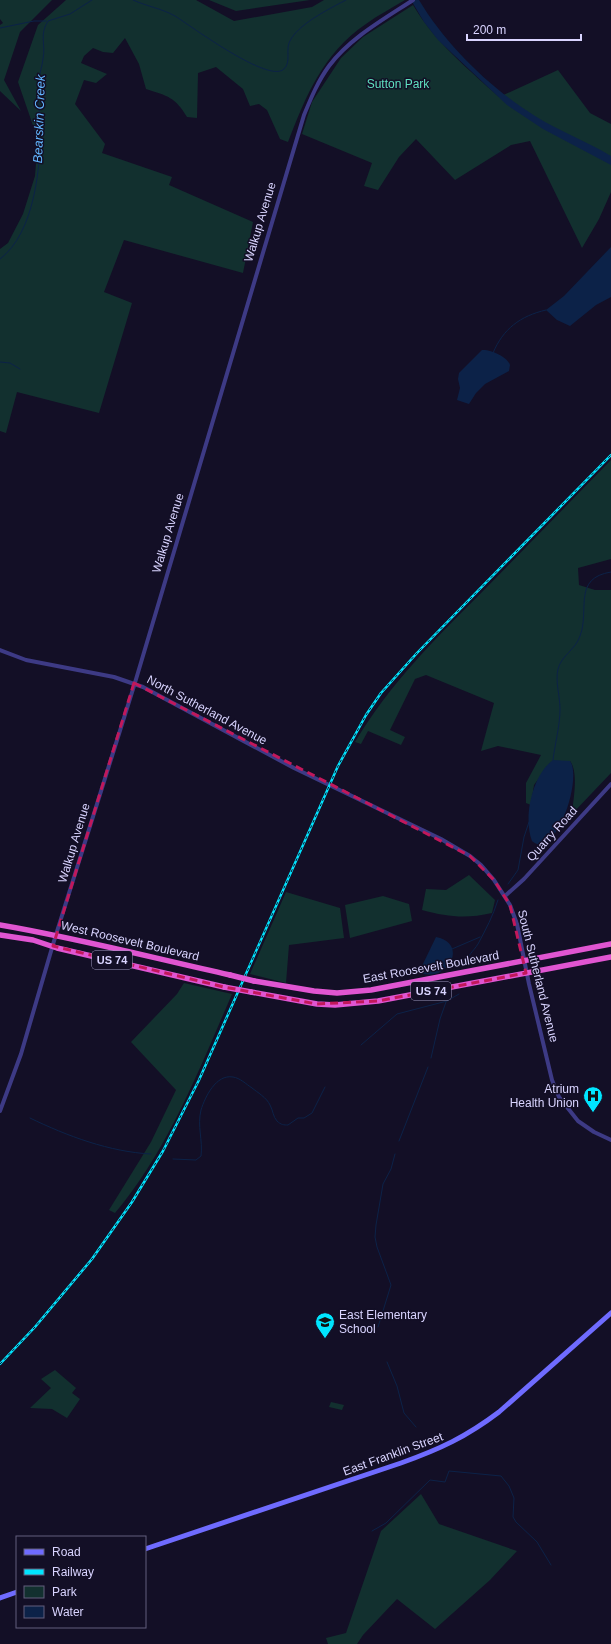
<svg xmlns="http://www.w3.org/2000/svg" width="611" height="1644" viewBox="0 0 611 1644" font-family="Arial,sans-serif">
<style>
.green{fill:#12302f}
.water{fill:#0c2248}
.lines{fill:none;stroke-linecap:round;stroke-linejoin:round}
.stream{stroke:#0c2248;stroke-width:1}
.tertiary{stroke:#3d3a85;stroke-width:4}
.secondary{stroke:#6f6bff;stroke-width:5}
.trunk{stroke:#e055d1;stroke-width:5.5}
.rail-casing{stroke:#00e5ff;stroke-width:2.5}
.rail{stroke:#130f26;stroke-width:1;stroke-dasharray:3;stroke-linecap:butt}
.trunk-bridge{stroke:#e055d1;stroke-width:5.5}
.marked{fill:none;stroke:#c2185b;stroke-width:3;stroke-dasharray:8 5;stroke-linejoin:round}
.labels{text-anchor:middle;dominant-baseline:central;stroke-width:3;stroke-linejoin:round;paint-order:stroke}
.shield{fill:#130f26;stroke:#9e99be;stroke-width:1}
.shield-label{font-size:11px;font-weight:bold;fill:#d9d4ff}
.park-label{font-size:12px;fill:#5fe0c0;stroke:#130f26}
.street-label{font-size:12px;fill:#d9d4ff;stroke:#130f26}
.poi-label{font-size:12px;fill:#d9d4ff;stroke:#130f26;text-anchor:end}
.water-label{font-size:13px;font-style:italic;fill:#62b6ff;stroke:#130f26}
</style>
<rect width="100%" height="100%" fill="#130f26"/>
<path class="green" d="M0,0H52L20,32L4,80L21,111L0,91V25L3,23L0,19Z
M66,0H196L234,21L312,7L324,0H405C392,8 378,15 366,24C323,53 306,96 288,142L280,139L267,110L259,104L250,106L243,89L216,67L198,73L197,118L187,117C175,97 168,96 146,89L139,64L125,38L113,53L103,52L93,48L84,56L81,63L107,74L96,83L84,80L75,104L105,144L102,153L172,177L169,185L253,222L243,273L124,240L104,292L132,303L99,413L17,392L6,433L0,431V249L8,243L23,214L35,176L38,140L18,82L38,25Z
M209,0H310L236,11Z
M413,5C435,42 467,68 499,97L558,70L590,113L611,124V192L599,219L582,248L530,141L511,145L455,180L416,139L399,157L378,190L364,186L372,163L302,134L312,102L341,58L363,37Z
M611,460V559L578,568L579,585L595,590H611V773L572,814C573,800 579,773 570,761L550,763L534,785L531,805L526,803V783L541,755L498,746L481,751L494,703L426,675L415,679L390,730L405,737L401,745L368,731L361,744L355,742C391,682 437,637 486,588C528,545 569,503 611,460Z
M469,875L495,900L492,913C466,919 448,917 422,910L426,889L446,890Z
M286,892L340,908L344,938L289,945L286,983L250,974Z
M383,896L409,904L412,921L350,938L345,905Z
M184,983L232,994C200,1068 167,1152 115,1213L109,1210L151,1142L176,1090L131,1042L177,994Z
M55,1370L76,1388L72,1393L80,1399L67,1418L52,1409L30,1408L51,1388L41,1379Z
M331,1402L344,1405L342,1410L329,1407Z
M421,1494L439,1524L517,1551L490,1580L435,1629L397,1599L363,1635L357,1644H328L326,1638L346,1633L381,1531Z"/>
<path class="water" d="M411,0H419C446,45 490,88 535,116C559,131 586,141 611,156V165L543,129L507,105L438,40L424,22Z
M611,247V297L596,305L570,326L557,320L546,310L564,296Z
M482,350C490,349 508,357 510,365L509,371L485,384L476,393L469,404L457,400L460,388L458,379L459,373Z
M553,760L570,761C583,778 555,862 532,841C523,818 532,775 553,760Z
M436,937C469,943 448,983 421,973V968Z"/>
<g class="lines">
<path class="stream" d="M133,0C146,6 163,9 175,16C191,26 269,84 284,69C291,62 286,52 289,43C296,25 329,9 346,0
M0,28L34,21H46
M0,259C35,233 41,165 40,126C40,111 37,97 38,83C39,75 42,67 43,59C46,44 39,35 48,21L70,14L92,0
M493,353C503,329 520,316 546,310
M0,362L10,363L20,369
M553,760C555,743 560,726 560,709C560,696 555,681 558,669C561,656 576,649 580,636C590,610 572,578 611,572
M508,884L518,870L524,837L529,822
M452,949L480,937
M465,965C468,954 473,952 478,944C486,929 493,916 498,900
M361,1045L397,1014L447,1001L459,994
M431,1058L440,1019L446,1002
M30,1118C67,1136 110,1152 151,1154
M399,1141L428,1067
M173,1159L196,1160L201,1156C203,1140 197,1126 201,1110C205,1097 216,1074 233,1077C240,1078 246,1084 252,1088C257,1092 267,1098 270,1105C273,1110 273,1117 277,1121C281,1125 284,1125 288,1125L298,1118H304L312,1113L325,1087
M378,1327L391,1285L377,1247L375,1237L376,1225L383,1184L391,1169L395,1154
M387,1362L397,1386L404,1413L416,1427
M372,1531L386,1523L430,1480L445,1482L449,1471L501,1476L509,1486L514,1498L513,1517L516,1522L537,1542L551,1565"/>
<path class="tertiary" d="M0,650L26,660L114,677L143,687L294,768L441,839L470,856L481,865L494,880L510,905L517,924L529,984L552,1080L559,1097L578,1121L594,1132L611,1140
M505,896L524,879L611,784
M0,1111L21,1054L54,941L134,686L304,115C311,98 318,81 329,66C350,38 384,19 413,0"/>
<path class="secondary" d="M145,1549L401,1463C440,1449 466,1437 499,1412L611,1313
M0,1598L17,1592"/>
<path class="trunk" d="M0,925C77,938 153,958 230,975
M0,935L33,940L57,948L224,987
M254,981L314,991L337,993L371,990L611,944
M251,992L317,1004L335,1005L378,1001L611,957"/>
<g class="rail-casing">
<path id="rail" d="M0,1364L35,1327L92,1259L132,1202L163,1151L199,1080L338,766L366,715L381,693L417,653L611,455"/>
</g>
<use href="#rail" class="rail"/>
<path class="trunk-bridge" d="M230,975L254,981
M224,987L251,992"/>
</g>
<path class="marked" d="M134,683L470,856L494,880L510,905L526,973L378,1001L317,1004L224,987L53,946Z"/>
<defs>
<g id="hospital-pin" transform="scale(1)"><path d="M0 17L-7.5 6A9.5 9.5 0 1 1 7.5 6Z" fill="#00e5ff" stroke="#130f26"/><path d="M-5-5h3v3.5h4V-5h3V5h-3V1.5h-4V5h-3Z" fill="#111"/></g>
<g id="school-pin" transform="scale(1)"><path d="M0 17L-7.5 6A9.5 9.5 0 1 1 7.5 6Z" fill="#00e5ff" stroke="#130f26"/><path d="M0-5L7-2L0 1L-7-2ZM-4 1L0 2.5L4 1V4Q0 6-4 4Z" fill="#111"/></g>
</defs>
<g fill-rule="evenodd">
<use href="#hospital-pin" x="593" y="1096"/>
<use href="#school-pin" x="325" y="1322"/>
</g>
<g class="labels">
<g class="shield">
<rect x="92" y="951" width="40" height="18" rx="3"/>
<rect x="411" y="982" width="40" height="18" rx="3"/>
</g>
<g class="shield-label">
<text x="112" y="960">US 74</text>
<text x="431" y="991">US 74</text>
</g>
<g class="park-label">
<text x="398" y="84">Sutton Park</text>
</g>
<g class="street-label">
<text transform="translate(260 222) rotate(-73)">Walkup Avenue</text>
<text transform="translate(168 533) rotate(-73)">Walkup Avenue</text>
<text transform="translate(207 710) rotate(28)">North Sutherland Avenue</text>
<text transform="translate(552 834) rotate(-48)">Quarry Road</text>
<text transform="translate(74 843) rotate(-73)">Walkup Avenue</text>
<text transform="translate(130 941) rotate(13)">West Roosevelt Boulevard</text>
<text transform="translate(431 967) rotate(-10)">East Roosevelt Boulevard</text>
<text transform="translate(538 976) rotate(76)">South Sutherland Avenue</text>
<text transform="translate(393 1454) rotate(-20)">East Franklin Street</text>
</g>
<g class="poi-label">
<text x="579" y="1089">Atrium<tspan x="579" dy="14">Health Union</tspan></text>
<text x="339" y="1315" text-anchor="start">East Elementary<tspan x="339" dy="14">School</tspan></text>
</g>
<g class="water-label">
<text transform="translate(39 119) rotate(-88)">Bearskin Creek</text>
</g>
</g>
<rect x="16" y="1536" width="130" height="92" fill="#130f26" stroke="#625e7d"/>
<rect x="24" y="1549" width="20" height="6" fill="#6f6bff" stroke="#625e7d"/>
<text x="52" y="1556" font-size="12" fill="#d9d4ff">Road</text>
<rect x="24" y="1569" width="20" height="6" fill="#00e5ff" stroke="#625e7d"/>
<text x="52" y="1576" font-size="12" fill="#d9d4ff">Railway</text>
<rect x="24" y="1586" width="20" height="12" fill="#12302f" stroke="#625e7d"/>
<text x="52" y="1596" font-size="12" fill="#d9d4ff">Park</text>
<rect x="24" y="1606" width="20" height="12" fill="#0c2248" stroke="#625e7d"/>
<text x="52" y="1616" font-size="12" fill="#d9d4ff">Water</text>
<path d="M467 34v6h114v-6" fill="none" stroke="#d9d4ff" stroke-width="2"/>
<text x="473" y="34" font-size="12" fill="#d9d4ff" stroke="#130f26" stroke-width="3" paint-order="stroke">200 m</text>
</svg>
